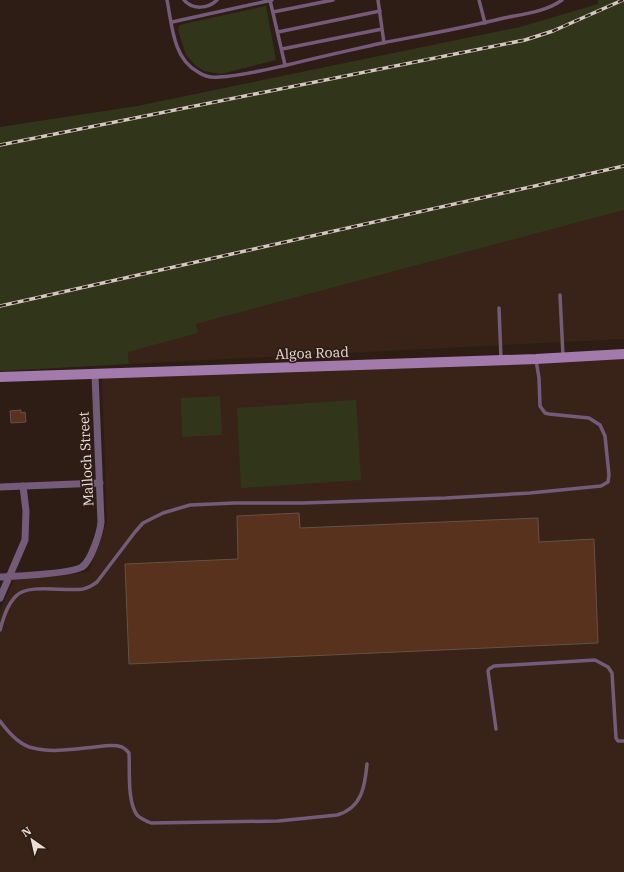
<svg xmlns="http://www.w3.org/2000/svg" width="624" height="872" viewBox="0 0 624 872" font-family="'IBM Plex Serif',serif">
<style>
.built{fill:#392318}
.green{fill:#31361b}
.building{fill:#58321d;stroke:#645148}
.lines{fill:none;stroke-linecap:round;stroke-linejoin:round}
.lane{stroke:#735b79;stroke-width:3.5}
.street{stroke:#735b79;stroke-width:7}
.secondary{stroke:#a27bac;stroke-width:10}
.rail-casing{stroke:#d4c8c2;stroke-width:3.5}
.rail{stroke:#2d1d15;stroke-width:2;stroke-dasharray:6;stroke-linecap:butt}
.labels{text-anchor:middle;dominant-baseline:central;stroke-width:3.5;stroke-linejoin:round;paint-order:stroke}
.street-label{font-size:14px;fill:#e8ddd7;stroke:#2d1d15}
</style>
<rect width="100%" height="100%" fill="#2d1d15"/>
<path class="built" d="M624,210V339L129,364L128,352L198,333L196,324Z
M624,358V872H0V611L14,580L89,572L107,522L102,378Z"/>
<path class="green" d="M598,0H624V210L196,324L198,333L128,352L129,364L0,371V127L137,106L520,27L598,4Z
M266,6L276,60L221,74L204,71L196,66L186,55L178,30L179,26L183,24Z
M220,396L222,435L182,437L181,398Z
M356,400L361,480L241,488L237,408Z"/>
<path class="building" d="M21,410V413L25,412L26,422L11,423L10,411Z
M299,513L300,528L538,518L539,542L594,539L598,643L129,664L125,564L238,559L237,516Z"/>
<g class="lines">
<path class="lane" d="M167,0C172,25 173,59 198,72C204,76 212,78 219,77C241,76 265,70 287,65C319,57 351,50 382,43C423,35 464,28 504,18C524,14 545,12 562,0
M184,0C192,10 208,9 217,0
M270,0L285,65
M378,0L384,43
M479,0L485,23
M273,12L333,0
M172,22L272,0
M278,32L380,11
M282,49L382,29
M560,295L563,356
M499,308L501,359
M0,630C3,619 7,605 16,596C28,583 65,592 83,589C88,588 93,585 97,582L135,532L143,523L163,513L190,505L235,503H303L446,498L530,493L601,486L608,482L609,475L605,436L600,425L589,418L549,414L545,413L540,406L539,378L536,360
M0,721C8,732 19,745 33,748C52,753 75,749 95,747C104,746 113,744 122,747C126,749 127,751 129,753C130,771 127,801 137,815C141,819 146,821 151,823L278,821L337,815C362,808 365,786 367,764
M496,729L488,671L489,669L494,666L595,660L608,667L612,673L616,738L618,741H624"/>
<path class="street" d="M0,487L100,483
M0,577C15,576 72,574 82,567C91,561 100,533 101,522L95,375
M0,598L25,540L26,511L23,486"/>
<path class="secondary" d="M0,377L536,359L624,354"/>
<g class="rail-casing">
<path id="rail" d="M0,145L525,40L553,31L623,0
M0,306L624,166"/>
</g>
<use href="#rail" class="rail"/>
</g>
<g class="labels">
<g class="street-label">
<text transform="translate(312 353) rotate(-2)">Algoa Road</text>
<text transform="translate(86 459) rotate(-93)">Malloch Street</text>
</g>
</g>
<g transform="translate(32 840) rotate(326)" stroke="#2d1d15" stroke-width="3" paint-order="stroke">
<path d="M0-3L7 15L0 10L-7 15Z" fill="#e8ddd7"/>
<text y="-6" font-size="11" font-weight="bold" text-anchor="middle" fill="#e8ddd7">N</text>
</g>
</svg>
